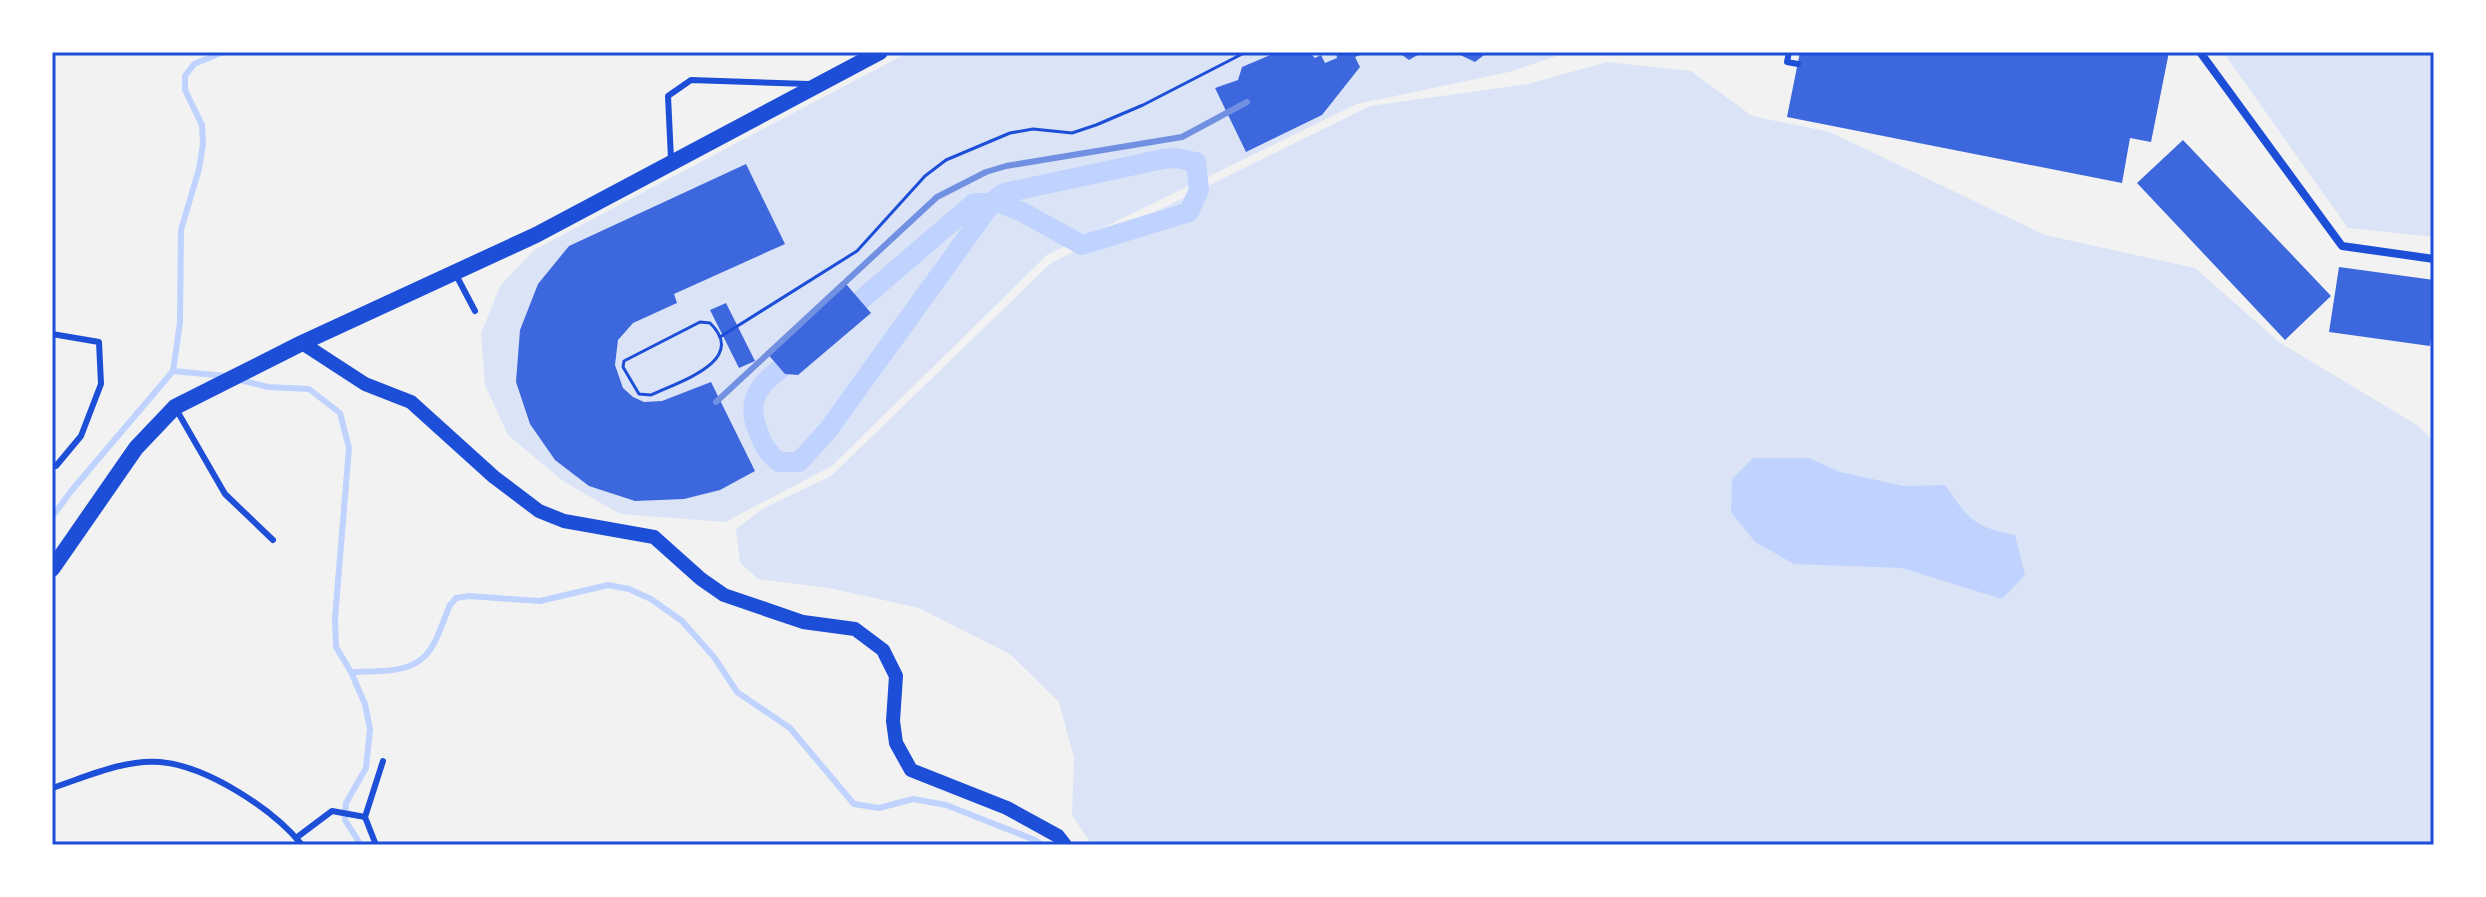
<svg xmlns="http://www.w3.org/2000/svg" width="2486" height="897" viewBox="0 0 2486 897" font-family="Quicksand,sans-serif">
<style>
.green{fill:#dbe4f7}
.water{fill:#bfd3fe}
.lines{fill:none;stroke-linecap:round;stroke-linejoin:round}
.stream{stroke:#bfd3fe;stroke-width:6}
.canal{stroke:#bfd3fe;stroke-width:20}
.building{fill:#3d67dc}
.path{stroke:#1d4ed8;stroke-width:3}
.service{stroke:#1d4ed8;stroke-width:6}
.minor{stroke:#1d4ed8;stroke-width:8}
.tertiary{stroke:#1d4ed8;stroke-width:14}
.secondary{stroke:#1d4ed8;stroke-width:16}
.rail{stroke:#7290e2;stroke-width:6}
.neatline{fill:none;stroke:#1d4ed8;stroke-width:3}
</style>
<rect width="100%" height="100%" fill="#f2f2f2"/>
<path class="green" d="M909,52H1568L1509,72L1357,104L1047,255L832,466L725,522L620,514L563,481L508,435L485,385L481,334L500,286L534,250Z
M2223,52H2434V237L2348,228Z
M1607,62L1691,71L1752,116L1830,132L2045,235L2195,268L2279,342L2417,425L2434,441V845H1092L1072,815L1074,758L1059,702L1010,654L919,608L829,588L758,579L740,563L736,529L764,508L831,476L1051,263L1370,106L1528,84Z"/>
<path class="water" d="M1753,458H1809L1840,472L1904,486L1945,485C1968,518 1973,527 2015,535L2025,575L2002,599L1902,568L1794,564L1755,542L1731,512L1732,479Z"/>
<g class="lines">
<path class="stream" d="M173,371L226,376
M240,380L268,387L309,389L340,413L349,448L335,618L336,647L351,672L365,704L370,729L366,768L346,803L345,820L361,845
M52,517L72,490L173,371L180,323L181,230L199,169L203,144L202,125L185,90V76L194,64L223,52
M351,672C374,671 408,674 425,656C437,644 443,620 450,605L456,598L469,596L540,601L608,585L629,589L651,599L682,621L714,657L737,692L790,728L854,804L879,808L913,799L946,805L1035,840L1042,845
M52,841L55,845"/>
<path class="canal" d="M840,318L974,203H1000
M801,352C772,377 741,390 758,431C763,445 767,452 779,462H799L828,430L994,200L1004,193L1163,159L1175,158L1196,162L1199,190L1189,212L1082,245L1024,213L1000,203"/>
</g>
<path class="building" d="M1277,52H1309L1315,58L1321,55L1325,63L1337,58L1336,52H1368L1355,57L1360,67L1322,115L1246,152L1215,88L1238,80L1242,67Z
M1398,52H1423L1409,60Z
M1454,52H1488L1475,62Z
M1723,52H1778V55H1723Z
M1800,52H2169L2151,142L2130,138L2122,183L1787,117Z
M2183,140L2331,296L2285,340L2137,183Z
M746,164L785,244L674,294L677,303L633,323L618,340L615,365L623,388L633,397L644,402L662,401L711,382L755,471L720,490L684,499L635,501L589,486L555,460L530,424L516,382L520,330L538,284L569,246Z
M2339,267L2434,280V317L2430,346L2329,332Z
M846,284L871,313L798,375L785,374L766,352Z
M726,303L755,361L739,368L710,310Z"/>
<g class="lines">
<path class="path" d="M700,322L710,323C749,361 678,382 651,395L639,394L623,367L624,361Z
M720,337L857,251L925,176L946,160L1010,133L1033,129L1072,133L1096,125L1143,105L1246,52"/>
<path class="service" d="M1789,52L1787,62L1798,64
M671,159L668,96L691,80L809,84
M455,273L475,311
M52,334L99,342L101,384L81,436L56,466H52
M176,409L225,494L273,540
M52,788C86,777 124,759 160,762C207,766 273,809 302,845
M365,817L383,761
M296,838L332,811L365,817L376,845"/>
<path class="minor" d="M2200,52L2342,246L2434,259"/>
<path class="tertiary" d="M302,343L365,384L411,402L494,477L539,511L564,521L654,537L701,579L724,595L803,622L855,629L883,650L896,676L893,721L896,743L911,770L1007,808L1058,836L1065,845"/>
<path class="secondary" d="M52,569L136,448L175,407L302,343L536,235L880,52"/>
<path class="rail" d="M716,402L937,197L986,172L1006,166L1182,137L1247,102"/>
</g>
<rect width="2486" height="897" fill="none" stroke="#ffffff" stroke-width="108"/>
<rect x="54" y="54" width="2378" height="789" class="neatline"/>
</svg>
